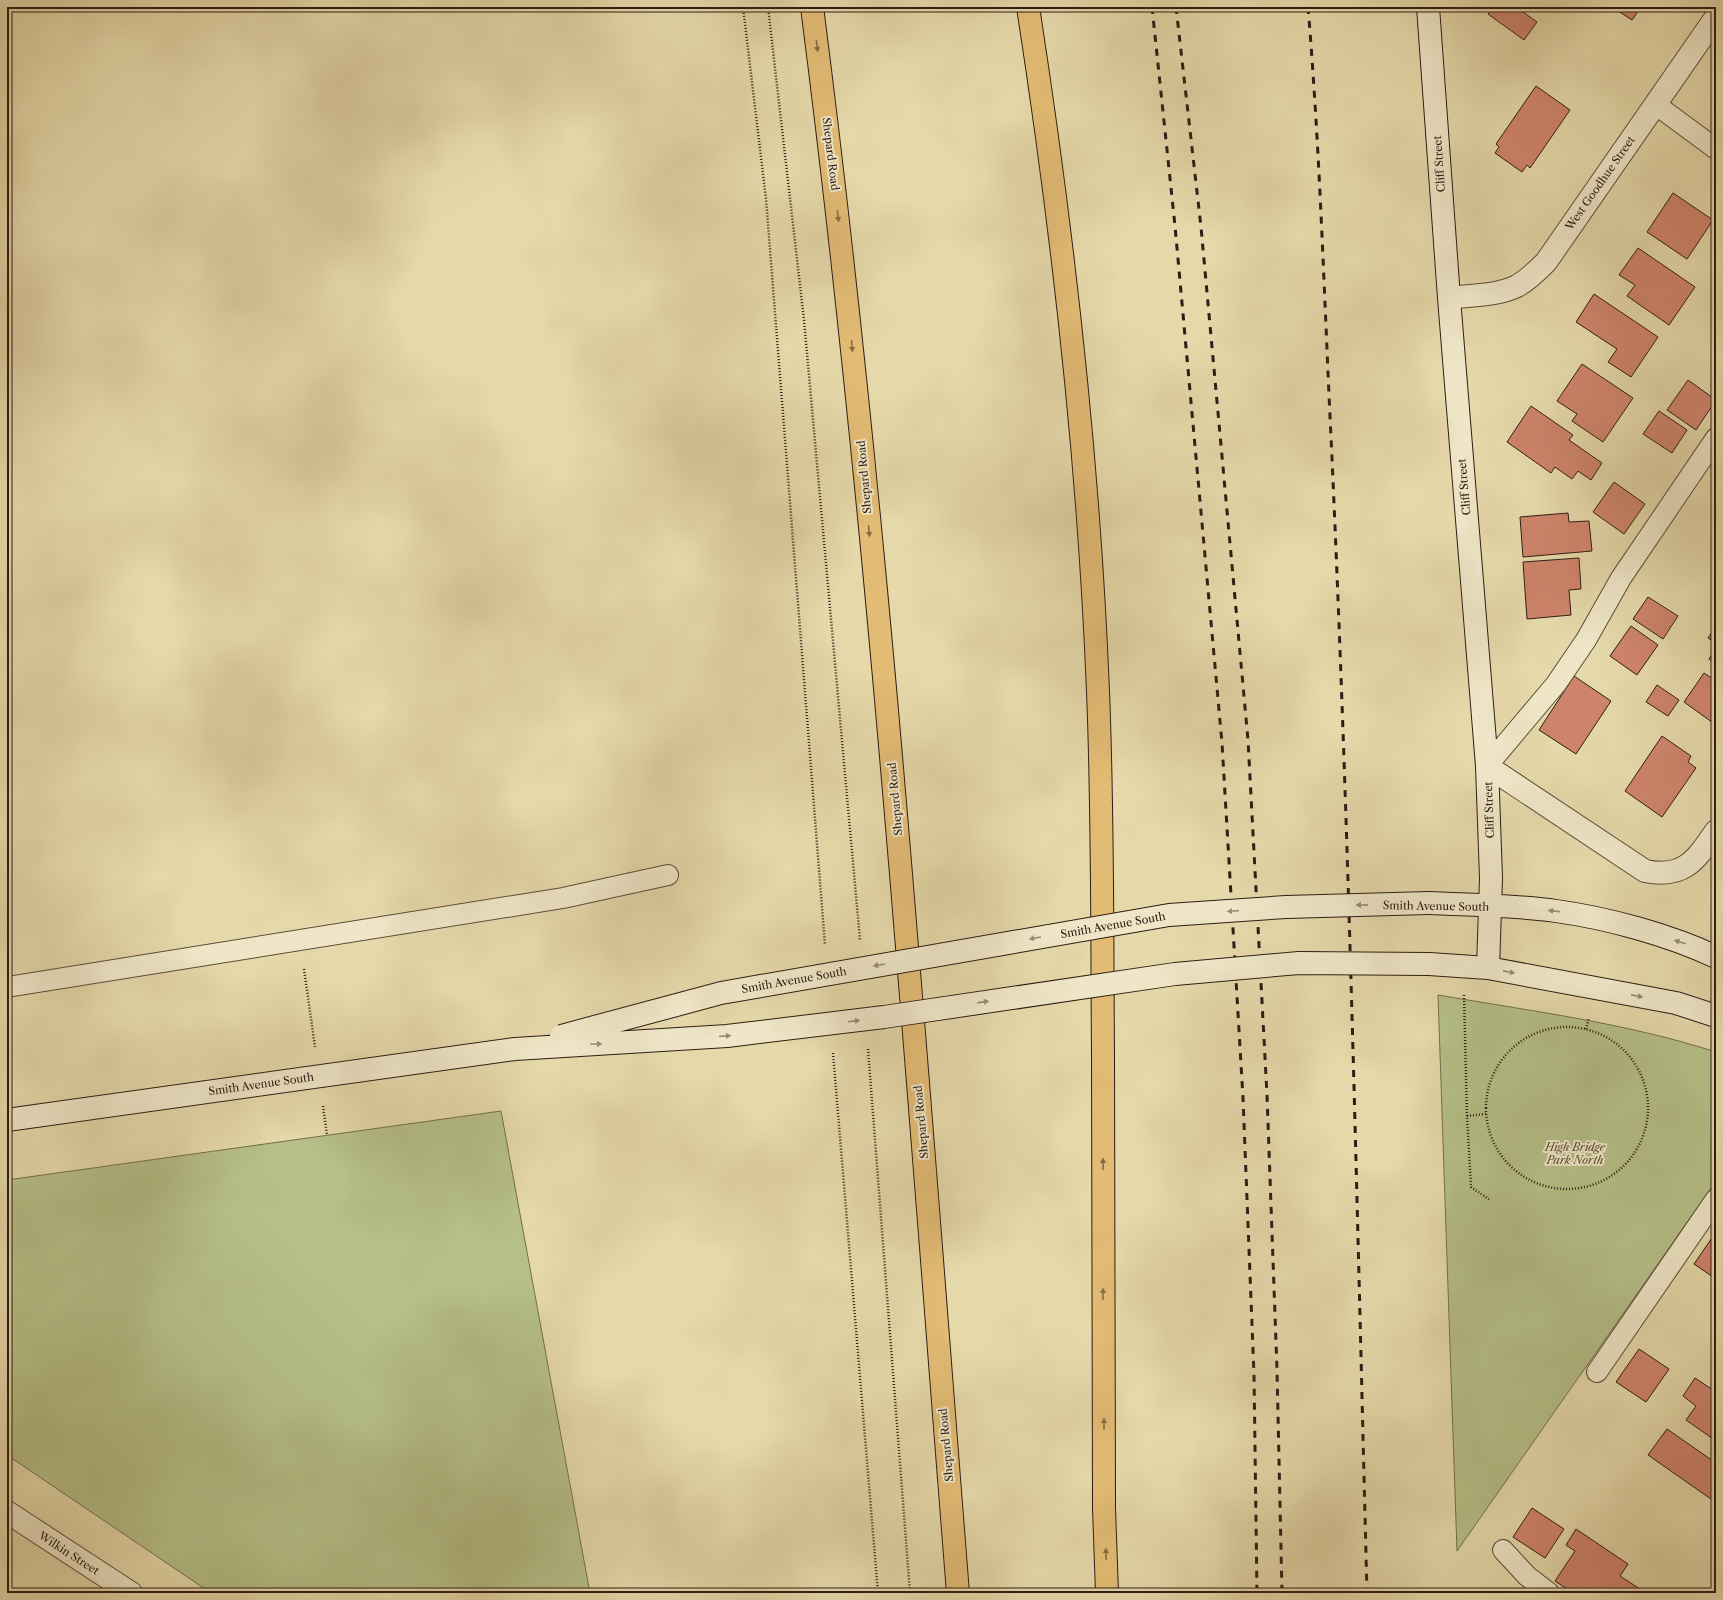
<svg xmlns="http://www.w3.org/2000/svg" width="1723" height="1600" viewBox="0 0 1723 1600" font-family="'Libre Caslon Text',serif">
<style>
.green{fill:#b5bf87;stroke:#726e4e}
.building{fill:#ce846c;stroke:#2e1c14}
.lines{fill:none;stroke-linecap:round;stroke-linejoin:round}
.lane-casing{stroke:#5c4b39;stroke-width:22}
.street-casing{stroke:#5c4b39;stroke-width:24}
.secondary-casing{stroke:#2e1c14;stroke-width:24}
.highway-casing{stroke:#2e1c14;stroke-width:24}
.path{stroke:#2e1c14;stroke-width:2.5;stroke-dasharray:1 2;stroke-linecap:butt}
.lane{stroke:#eee6c7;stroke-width:20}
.street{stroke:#eee6c7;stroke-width:22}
.secondary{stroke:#eee6c7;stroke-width:22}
.highway{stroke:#e2bc74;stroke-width:22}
.rail{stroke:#2e1c14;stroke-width:3;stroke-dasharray:7 7;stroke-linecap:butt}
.secondary-bridge-casing{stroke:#2e1c14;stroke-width:24;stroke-linecap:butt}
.secondary-bridge{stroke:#eee6c7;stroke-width:22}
.oneway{fill:#886c44}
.oneway2{fill:#988b76}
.labels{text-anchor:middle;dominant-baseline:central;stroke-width:4;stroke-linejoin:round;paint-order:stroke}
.street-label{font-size:11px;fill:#2e1c14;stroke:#eee6c7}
.park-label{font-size:11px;font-style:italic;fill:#564d36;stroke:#eee6c7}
</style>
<rect width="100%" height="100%" fill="#e5d8a9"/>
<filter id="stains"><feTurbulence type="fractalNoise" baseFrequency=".005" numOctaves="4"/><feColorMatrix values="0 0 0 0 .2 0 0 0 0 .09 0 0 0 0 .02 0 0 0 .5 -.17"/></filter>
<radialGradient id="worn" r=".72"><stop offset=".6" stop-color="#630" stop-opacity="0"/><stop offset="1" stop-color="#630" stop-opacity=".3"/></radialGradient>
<path class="green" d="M1438,995C1531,1011 1626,1023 1716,1052V1181L1457,1551Z
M501,1111L590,1593H211L7,1455V1180Z"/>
<path class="building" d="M1493,7H1516L1537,22L1524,40L1488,14Z
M1612,7H1641L1632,20Z
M1536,86L1570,110L1530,168L1527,165L1522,172L1495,153L1499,147L1496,144Z
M1673,193L1713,220L1687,259L1647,232Z
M1638,248L1695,287L1669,325L1627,296L1635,285L1619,275Z
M1594,294L1658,337L1631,377L1608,362L1617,349L1576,322Z
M1582,364L1633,398L1603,442L1572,421L1577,414L1557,401Z
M1688,380L1716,400L1696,430L1667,410Z
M1531,406L1573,435L1569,440L1602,463L1591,480L1578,471L1572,479L1555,467L1551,473L1507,442Z
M1659,411L1687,430L1672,453L1643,434Z
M1614,482L1645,504L1624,534L1593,512Z
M1568,513L1569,522L1589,521L1592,551L1523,557L1520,517Z
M1579,558L1581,589L1569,590L1571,615L1527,619L1523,562Z
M1648,597L1678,616L1663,639L1633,619Z
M1631,626L1658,645L1637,675L1610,656Z
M1716,626V643L1708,638Z
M1716,648V664L1709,659Z
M1704,673L1716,681V725L1684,702Z
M1574,676L1611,701L1576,754L1539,730Z
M1657,685L1679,700L1668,716L1646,702Z
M1662,736L1691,756L1688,762L1696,768L1662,817L1625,791Z
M1716,1232V1279L1694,1264Z
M1639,1349L1669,1369L1646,1402L1616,1382Z
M1695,1378L1716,1392V1441L1686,1420L1696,1406L1683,1396Z
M1667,1429L1716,1463V1491L1711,1499L1648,1455Z
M1532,1508L1564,1529L1545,1558L1513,1537Z
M1576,1529L1628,1564L1620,1576L1640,1589L1637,1593H1573L1555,1581L1575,1551L1566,1545Z"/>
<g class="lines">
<g class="lane-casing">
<path id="lane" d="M1655,104L1716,149
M1487,766L1556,684L1586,640L1621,578L1716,438
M7,987L563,898L668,875
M1597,1372L1716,1199
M1503,1550L1527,1576L1549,1593"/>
</g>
<g class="street-casing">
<path id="street" d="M1449,298C1470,295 1497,296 1517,286C1528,280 1537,271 1546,262L1716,17
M1487,766L1645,871C1684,879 1696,860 1716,831
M7,1512L131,1593"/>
</g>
<g class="secondary-casing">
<path id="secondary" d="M1428,7L1449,298L1487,766L1491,878L1488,968
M1429,903C1471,905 1515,905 1556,911C1607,918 1670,935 1716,957
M1429,964L1488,968L1676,1003L1716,1016"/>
</g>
<g class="highway-casing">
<path id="highway" d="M812,7C880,534 916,1064 958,1593
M1028,7C1063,233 1089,462 1098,692C1103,813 1102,933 1103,1055C1103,1206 1104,1357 1104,1508L1107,1593"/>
</g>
<path class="path" d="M743,7L766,199L825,945
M768,7L804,320L860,940
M304,969L315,1047
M1464,995L1467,1116L1471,1187L1490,1200
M1486 1108a81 81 0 1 1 162 0a81 81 0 1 1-162 0Z
M1586,1029L1589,1018
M868,1049L910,1593
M833,1053L878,1593
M323,1106L327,1135
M1467,1116L1486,1114"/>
<use href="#lane" class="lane"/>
<use href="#street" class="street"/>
<use href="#secondary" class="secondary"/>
<use href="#highway" class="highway"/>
<path class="rail" d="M1152,7L1175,226L1222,743L1243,1098L1254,1375L1257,1593
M1176,7L1201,227L1248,740L1267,1095L1277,1370L1282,1593
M1308,7C1320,150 1324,294 1331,437C1349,822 1357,1208 1367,1593"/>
<g class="secondary-bridge-casing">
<path id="secondary-bridge" d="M561,1036L721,993L1169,915L1286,907L1429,903
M7,1120L515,1049L727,1036L884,1017L1175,974L1299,963L1429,964"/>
</g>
<use href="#secondary-bridge" class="secondary-bridge"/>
</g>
<defs><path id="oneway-solid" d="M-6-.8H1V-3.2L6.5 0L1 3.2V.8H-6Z"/></defs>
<g class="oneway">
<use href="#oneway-solid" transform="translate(817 46) rotate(83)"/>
<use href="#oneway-solid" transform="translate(838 216) rotate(84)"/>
<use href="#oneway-solid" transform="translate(852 346) rotate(85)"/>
<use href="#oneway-solid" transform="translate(869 531) rotate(85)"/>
<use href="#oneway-solid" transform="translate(1103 1164) rotate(-90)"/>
<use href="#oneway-solid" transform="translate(1103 1294) rotate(-90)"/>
<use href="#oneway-solid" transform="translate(1104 1424) rotate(-90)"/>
<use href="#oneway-solid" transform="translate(1106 1554) rotate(-92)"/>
</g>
<g class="oneway2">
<use href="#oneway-solid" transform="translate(1362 905) rotate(179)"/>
<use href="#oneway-solid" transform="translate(1233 911) rotate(176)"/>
<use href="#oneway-solid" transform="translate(1554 911) rotate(-173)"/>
<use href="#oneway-solid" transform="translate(1035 938) rotate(170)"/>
<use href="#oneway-solid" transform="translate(1680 942) rotate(-163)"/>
<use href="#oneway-solid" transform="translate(879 965) rotate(170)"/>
<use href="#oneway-solid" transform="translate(1509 972) rotate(11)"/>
<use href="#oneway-solid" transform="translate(1637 996) rotate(11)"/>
<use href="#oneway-solid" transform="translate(983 1002) rotate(-8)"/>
<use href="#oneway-solid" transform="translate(854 1021) rotate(-7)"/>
<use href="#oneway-solid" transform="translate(725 1036) rotate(-5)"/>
<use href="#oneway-solid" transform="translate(596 1044) rotate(-3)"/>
</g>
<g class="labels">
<g class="street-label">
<text transform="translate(831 154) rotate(83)">Shepard Road</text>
<text transform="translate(1439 164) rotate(-94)">Cliff Street</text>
<text transform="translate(1600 183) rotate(-55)">West Goodhue Street</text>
<text transform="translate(864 477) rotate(-95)">Shepard Road</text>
<text transform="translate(1464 487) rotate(-95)">Cliff Street</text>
<text transform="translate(895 799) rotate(-95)">Shepard Road</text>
<text transform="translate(1489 810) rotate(-92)">Cliff Street</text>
<text transform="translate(1436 906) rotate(1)">Smith Avenue South</text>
<text transform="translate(1113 925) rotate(-10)">Smith Avenue South</text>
<text transform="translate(794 980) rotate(-10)">Smith Avenue South</text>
<text transform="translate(261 1084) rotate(-8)">Smith Avenue South</text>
<text transform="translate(921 1122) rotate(-95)">Shepard Road</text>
<text transform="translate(946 1445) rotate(-95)">Shepard Road</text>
<text transform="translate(69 1553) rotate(33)">Wilkin Street</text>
</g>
<g class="park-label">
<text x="1575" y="1147">High Bridge<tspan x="1575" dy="13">Park North</tspan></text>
</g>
</g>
<rect width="1723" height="1600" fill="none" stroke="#e5d8a9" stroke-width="24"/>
<rect x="8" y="8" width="1707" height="1584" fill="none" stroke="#2e1c14" stroke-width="2"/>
<rect x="12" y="12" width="1699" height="1576" fill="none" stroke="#2e1c14"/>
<rect width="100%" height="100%" filter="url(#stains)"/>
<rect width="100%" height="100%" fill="url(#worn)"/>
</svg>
